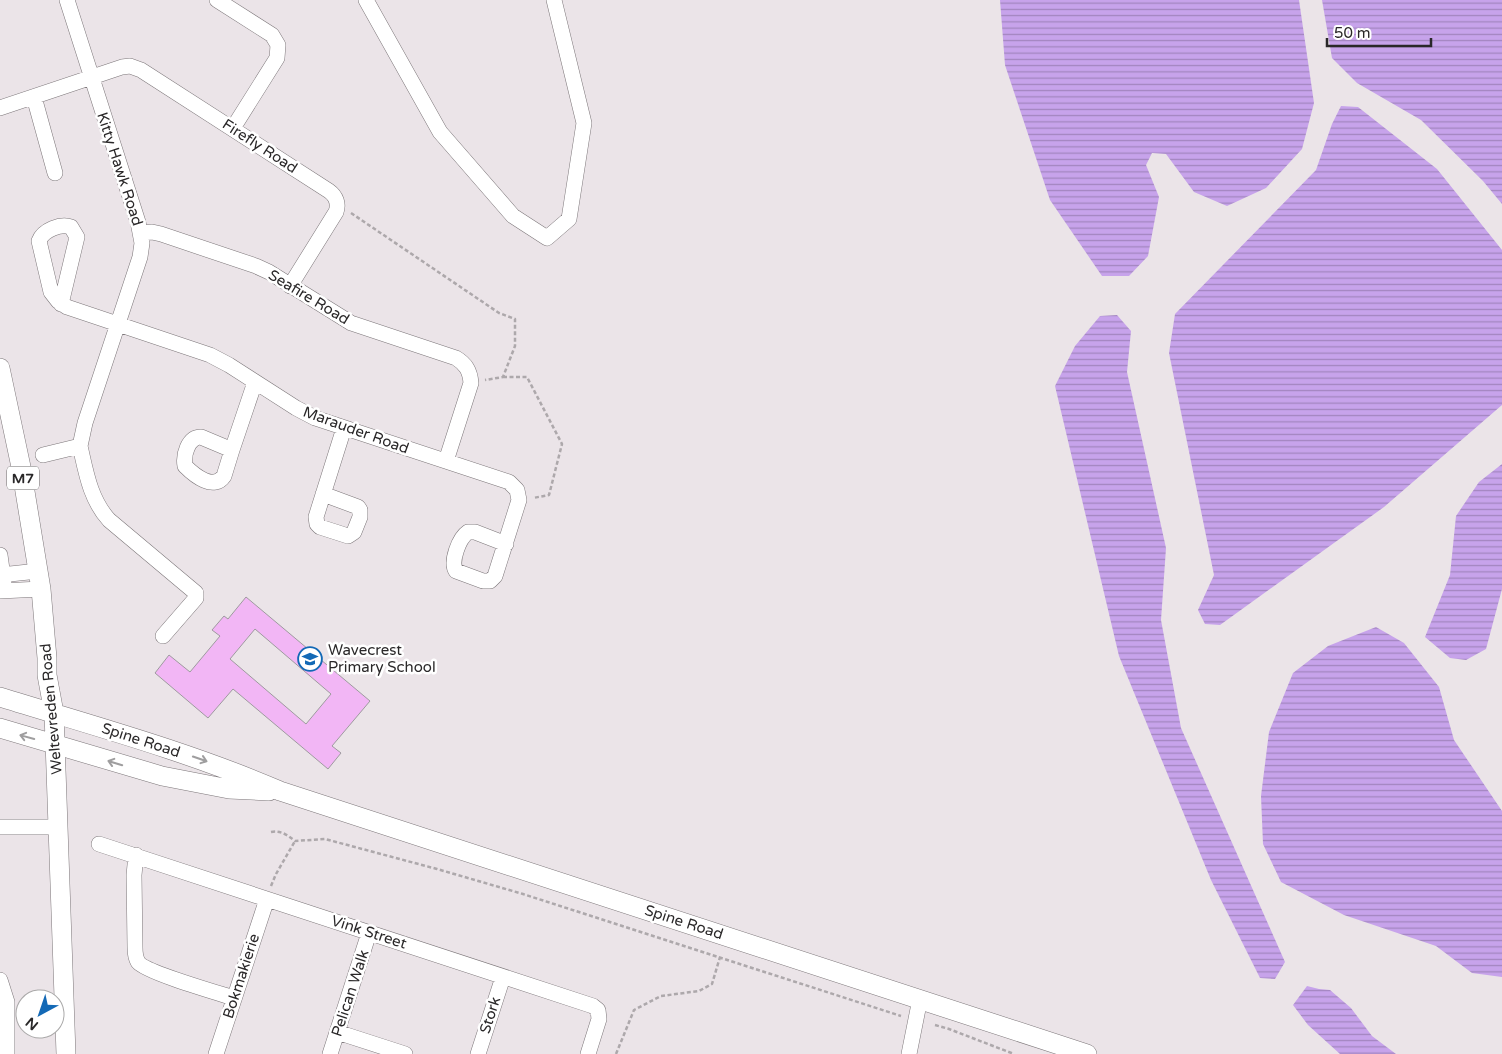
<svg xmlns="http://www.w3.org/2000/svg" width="1502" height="1054" viewBox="0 0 1502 1054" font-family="'Varela Round',sans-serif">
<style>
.water{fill:url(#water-rules)}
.building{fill:#f2b6f5;stroke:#9e9a9f;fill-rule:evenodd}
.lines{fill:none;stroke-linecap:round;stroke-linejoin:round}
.minor-casing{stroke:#7d777a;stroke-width:16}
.major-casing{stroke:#7d777a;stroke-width:20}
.path{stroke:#ada8ab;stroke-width:2.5;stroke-dasharray:4 2.5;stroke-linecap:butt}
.minor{stroke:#fff;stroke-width:15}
.major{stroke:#fff;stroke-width:19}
.oneway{stroke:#9f9e9f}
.labels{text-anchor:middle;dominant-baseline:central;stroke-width:5;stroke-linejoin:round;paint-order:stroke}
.shield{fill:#fff;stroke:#6a6869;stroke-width:1}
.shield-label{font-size:14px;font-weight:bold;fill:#2a2829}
.street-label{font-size:15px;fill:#2a2829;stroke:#fff}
.poi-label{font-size:15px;fill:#2a2829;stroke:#fff;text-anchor:start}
</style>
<defs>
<pattern id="water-rules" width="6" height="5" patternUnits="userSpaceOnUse" patternTransform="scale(1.25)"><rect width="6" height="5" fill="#c7a3eb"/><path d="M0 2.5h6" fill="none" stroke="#a285be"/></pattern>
</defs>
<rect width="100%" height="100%" fill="#ebe4e8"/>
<path class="water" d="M1000,0H1299L1314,103L1302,149L1266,188L1227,206L1194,192L1166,154L1152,153L1146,165L1159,197L1148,256L1129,276H1102L1050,200L1005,65Z
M1322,0H1502V204L1483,181L1421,120L1357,83L1332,58Z
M1341,106L1358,107L1437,169L1502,250V405L1384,507L1220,625L1205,624L1198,610L1214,575L1169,353L1175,314L1316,170L1332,124Z
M1117,315L1131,331L1127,372L1166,548L1161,620L1181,728L1285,962L1275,979L1260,978L1211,880L1119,656L1055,386L1075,346L1100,316Z
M1502,464V589L1486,649L1466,660L1450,658L1425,637L1450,575L1456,516L1479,482Z
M1376,627L1404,643L1439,687L1454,740L1502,811V977L1472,973L1436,946L1344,915L1281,882L1263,844L1261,796L1269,732L1293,673L1328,646Z
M1307,986L1319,989L1330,990L1351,1008L1372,1036L1396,1054H1340L1308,1025L1293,1005Z"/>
<path class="building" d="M246,597L370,701L332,746L341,753L328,769L233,689L208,718L155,673L169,655L190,672L220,636L212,630L224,616L228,619ZM255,629L331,694L306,724L230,659Z"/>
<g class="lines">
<g class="minor-casing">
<path id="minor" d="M217,0L272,35L278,45L277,58L233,128
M366,0L440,132L513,216L547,238L569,219L584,123L554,0
M34,97L55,173
M0,108L122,67L130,66L141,70L329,191C336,196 339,204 336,212L290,286
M141,233L152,232L161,234L256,266L269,272L351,323L456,358C466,364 470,371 471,383L446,461
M61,304L77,237L71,227C61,223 43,230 39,241L51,292L58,301L67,307L210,355L229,365L296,408L315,418L509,482L517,490L519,500L495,576L490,581H483L456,571C450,562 459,538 468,532H475L506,544
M80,446C86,472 90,499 109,520L196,593V598L163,636
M232,450L201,437C188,437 183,455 185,466C195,476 214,491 224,476L232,450L255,382
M43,455L80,446L85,423L140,257L142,243L138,222L67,0
M323,494L358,507L360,510V517L354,532L348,536L320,527L317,524L316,517L344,428
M0,555L4,584
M0,575L38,571
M0,591L41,589
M0,827H58
M99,844L593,1006L598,1010L599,1019L588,1054
M136,855L134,875L135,947C135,952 135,957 138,962C145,972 218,993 234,998
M0,980L7,1002V1054
M337,1032L405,1054
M216,1054L267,899
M330,1054L369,933
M478,1054L503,977
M909,1054L920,999"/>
</g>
<g class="major-casing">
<path id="major" d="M0,368L21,467L41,589L47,658V675L54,713L66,1054
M0,697C94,726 190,752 280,791L1087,1054
M0,728L162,776L229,789L269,791"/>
</g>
<path class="path" d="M351,213L499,313L515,319V346L503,377L485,380
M503,377H527L562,444L549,495L533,498
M271,832C281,830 287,835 295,841L325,839L437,869L523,894L901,1016
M271,886L276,874L295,841
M935,1025L949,1029L1014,1054
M616,1054L634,1010L661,996L699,991L712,984L720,957"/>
<use href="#minor" class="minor"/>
<use href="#major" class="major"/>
</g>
<defs><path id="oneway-shaft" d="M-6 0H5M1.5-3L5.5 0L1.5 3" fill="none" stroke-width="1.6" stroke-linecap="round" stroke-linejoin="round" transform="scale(1.25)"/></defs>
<g class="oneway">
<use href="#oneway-shaft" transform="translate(27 737) rotate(-165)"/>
<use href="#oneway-shaft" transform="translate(200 759) rotate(19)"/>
<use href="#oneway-shaft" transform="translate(115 763) rotate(-163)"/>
</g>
<defs>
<g id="school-ring" transform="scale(1.25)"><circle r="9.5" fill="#fff" stroke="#1369b6" stroke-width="1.5"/><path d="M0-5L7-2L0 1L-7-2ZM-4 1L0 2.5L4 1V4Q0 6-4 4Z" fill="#1369b6"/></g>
</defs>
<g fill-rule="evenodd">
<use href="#school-ring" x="310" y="659"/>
</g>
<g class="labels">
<rect class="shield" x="7" y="466.5" width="32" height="23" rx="4"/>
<g class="shield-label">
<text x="23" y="478">M7</text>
</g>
<g class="street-label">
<text transform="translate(260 146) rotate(33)">Firefly Road</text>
<text transform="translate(120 169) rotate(72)">Kitty Hawk Road</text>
<text transform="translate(309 297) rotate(31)">Seafire Road</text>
<text transform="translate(356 430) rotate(20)">Marauder Road</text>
<text transform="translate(51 709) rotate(-95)">Weltevreden Road</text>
<text transform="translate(141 740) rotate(18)">Spine Road</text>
<text transform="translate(684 922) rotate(18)">Spine Road</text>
<text transform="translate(369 932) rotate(18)">Vink Street</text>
<text transform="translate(241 976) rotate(-72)">Bokmakierie</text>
<text transform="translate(350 993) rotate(-72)">Pelican Walk</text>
<text transform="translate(490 1015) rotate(-72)">Stork</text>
</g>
<g class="poi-label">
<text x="328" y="650">Wavecrest<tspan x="328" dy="17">Primary School</tspan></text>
</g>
</g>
<g transform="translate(40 1014) rotate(220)"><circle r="24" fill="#ffffff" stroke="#aaa9a9"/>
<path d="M0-4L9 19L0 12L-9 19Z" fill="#1369b6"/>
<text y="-8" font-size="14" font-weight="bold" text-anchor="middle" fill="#2a2829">N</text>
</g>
<path d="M1327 38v8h104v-8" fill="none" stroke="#2a2829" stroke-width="2.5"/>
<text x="1334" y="38" font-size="15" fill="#2a2829" stroke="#ffffff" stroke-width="4" paint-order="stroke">50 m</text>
</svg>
